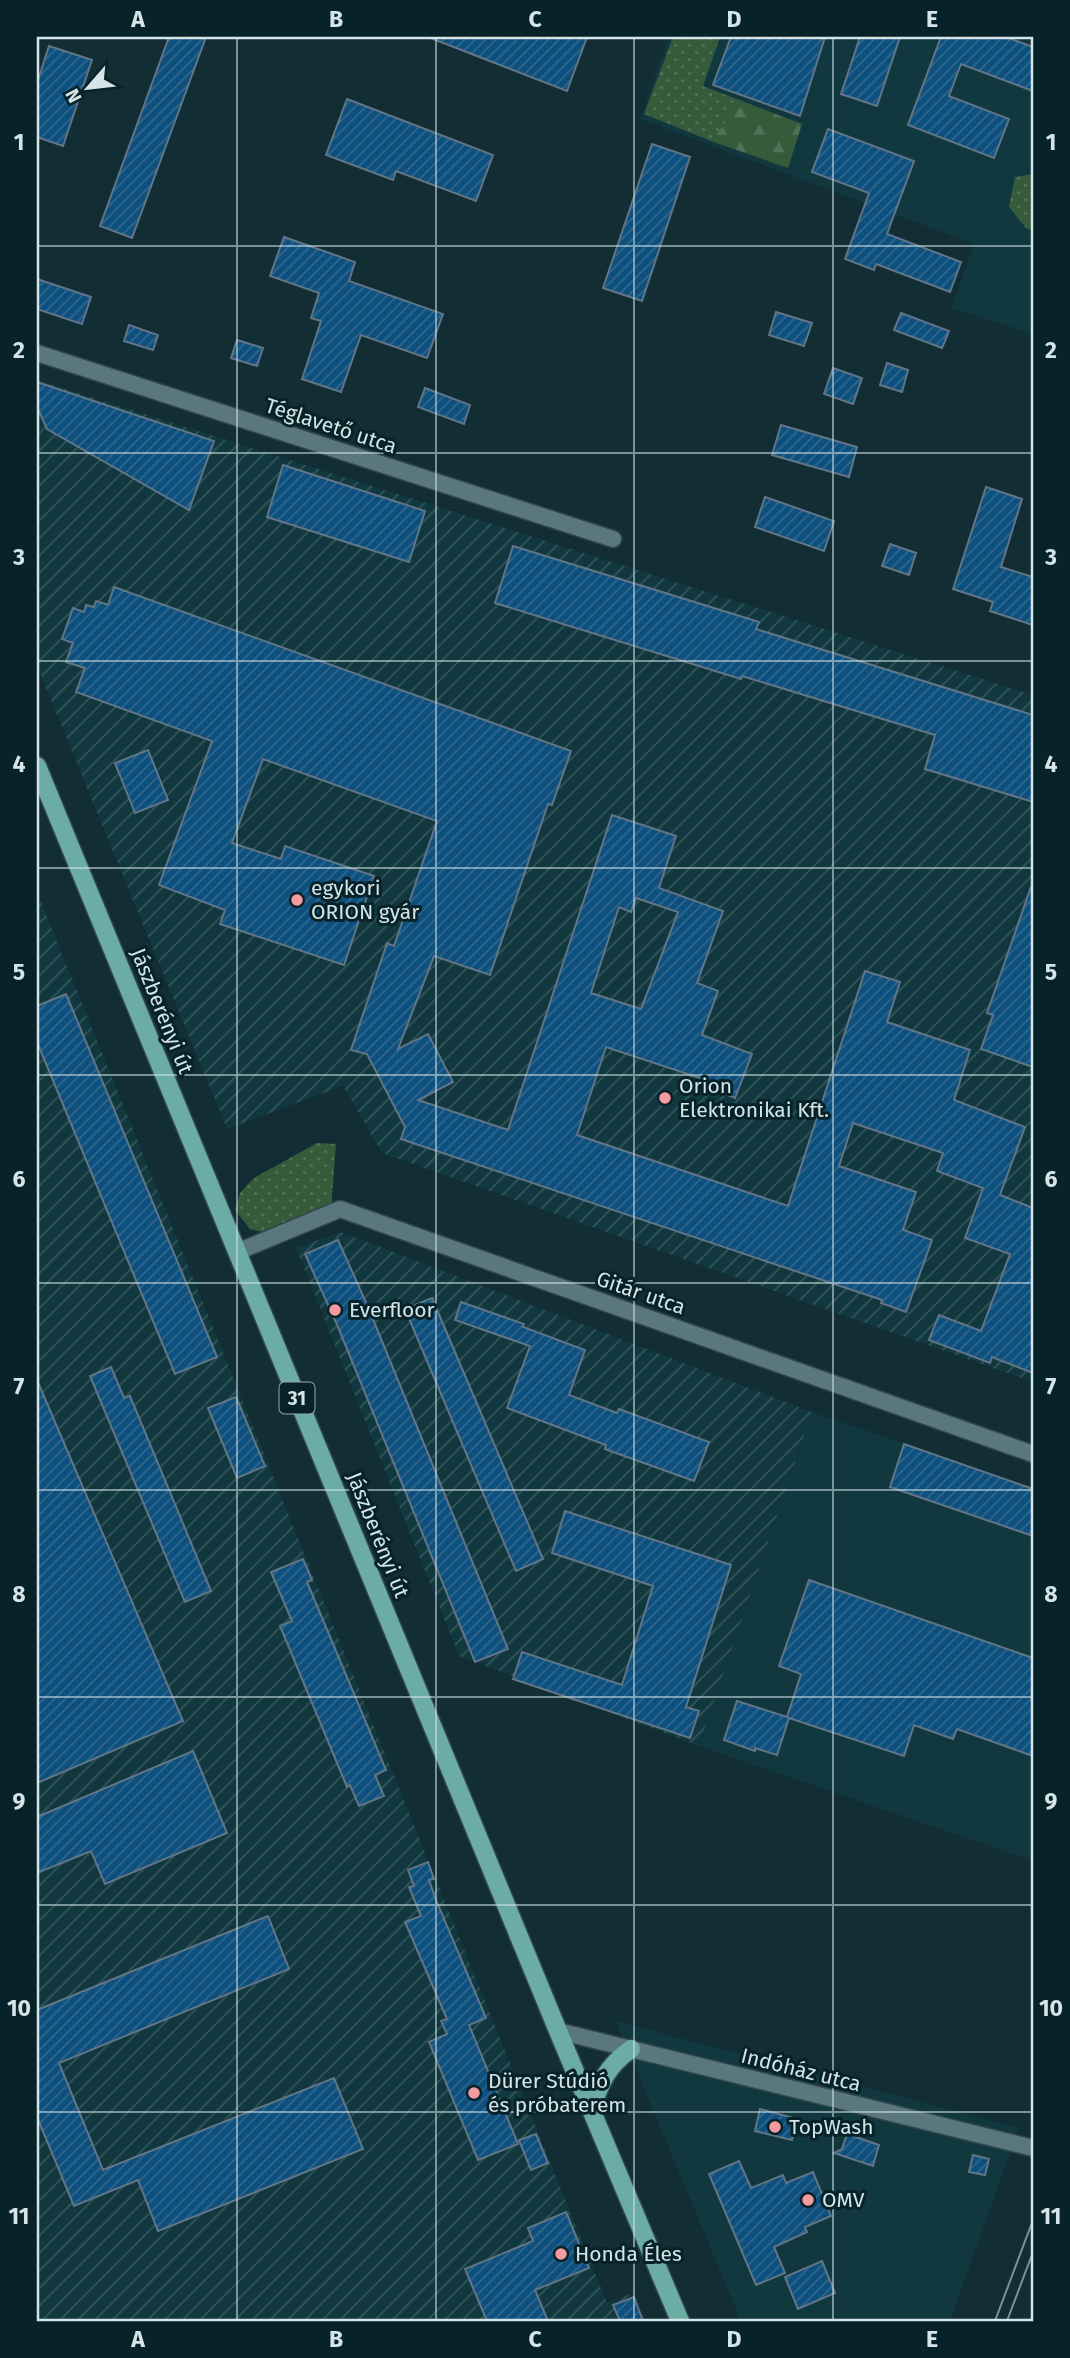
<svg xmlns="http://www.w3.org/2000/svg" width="1070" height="2358" viewBox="0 0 1070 2358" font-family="'Fira Sans',sans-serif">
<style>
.built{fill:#11383f}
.industrial{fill:url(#industrial-furrows)}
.grass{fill:url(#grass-dots)}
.forest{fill:url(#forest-firs)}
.building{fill:url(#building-hatch);stroke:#627586;stroke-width:2;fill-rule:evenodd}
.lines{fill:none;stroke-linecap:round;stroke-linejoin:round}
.street-casing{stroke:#33474b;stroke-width:19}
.primary-casing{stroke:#33474b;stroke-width:21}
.street{stroke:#5a777d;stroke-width:16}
.primary{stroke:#6baca5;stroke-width:18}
.tram{stroke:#7d9296;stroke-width:2}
.grid{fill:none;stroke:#d4e4e7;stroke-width:2;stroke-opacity:0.55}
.poi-dot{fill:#f49aa1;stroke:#072329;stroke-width:2.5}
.labels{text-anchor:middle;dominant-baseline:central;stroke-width:6;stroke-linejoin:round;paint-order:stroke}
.shield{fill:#072329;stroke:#96aaae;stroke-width:2}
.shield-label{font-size:19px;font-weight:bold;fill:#d4e4e7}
.street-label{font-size:21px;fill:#d4e4e7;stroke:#072329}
.poi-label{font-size:21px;fill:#d4e4e7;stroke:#072329;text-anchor:start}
.neatline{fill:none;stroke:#d4e4e7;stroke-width:2.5}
.grid-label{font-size:23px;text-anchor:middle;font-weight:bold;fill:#d4e4e7}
</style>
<defs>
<pattern id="industrial-furrows" width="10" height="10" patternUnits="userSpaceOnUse" patternTransform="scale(1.75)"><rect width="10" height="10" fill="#11383f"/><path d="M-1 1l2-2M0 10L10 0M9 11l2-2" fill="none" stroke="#33555b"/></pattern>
<pattern id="grass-dots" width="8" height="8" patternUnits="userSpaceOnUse" patternTransform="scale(1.75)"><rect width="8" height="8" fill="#365b3b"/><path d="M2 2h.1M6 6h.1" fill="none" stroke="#527257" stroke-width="1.8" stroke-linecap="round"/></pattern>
<pattern id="forest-firs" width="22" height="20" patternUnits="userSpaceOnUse" patternTransform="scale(1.75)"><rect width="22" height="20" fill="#365b3b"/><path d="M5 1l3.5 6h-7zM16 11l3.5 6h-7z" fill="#527257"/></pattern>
<pattern id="building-hatch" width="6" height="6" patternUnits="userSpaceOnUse" patternTransform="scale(1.75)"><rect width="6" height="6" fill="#0d4f7d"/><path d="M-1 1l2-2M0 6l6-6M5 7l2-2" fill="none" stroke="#2f688f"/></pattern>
</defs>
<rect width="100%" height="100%" fill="#122d33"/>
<path class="built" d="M669,37H1033V334L951,308L974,244L640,119Z
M812,1412L1033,1487V1861L699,1746Z
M616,2021L1019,2128L950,2321H741Z"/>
<path class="industrial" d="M37,380L1033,695V1382L382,1153L343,1086L227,1129L37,666Z
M37,892L607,2303L633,2293L645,2321H37Z
M341,1232L812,1412L699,1746L459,1656L296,1248Z"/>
<path class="grass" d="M673,37H720L703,86L742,101L711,141L644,114Z
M1033,174V230L1026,228L1009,207L1015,177Z
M317,1143L336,1144L331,1209L267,1233L250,1229L235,1210L240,1193L254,1178Z"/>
<path class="forest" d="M742,101L802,124L788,168L711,141Z"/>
<path class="building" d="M169,37H206L132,238L100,226Z
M428,37H587L567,91Z
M731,37H825L800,116L713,85Z
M860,37H900L877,106L841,94Z
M941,37H1006L1033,47V91L961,64L949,96L1009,119L994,158L908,125Z
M49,46L92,60L63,146L37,137V83Z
M347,99L493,155L476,201L396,171L393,180L326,155Z
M828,129L914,161L887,234L961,262L950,292L876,264L874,270L845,259L869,193L812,172Z
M652,144L690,157L642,301L603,288Z
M284,237L355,262L349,281L443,314L427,358L361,335L341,392L302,379L321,321L311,318L319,293L270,276Z
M37,279L91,297L82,324L37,309Z
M776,312L812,323L804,346L769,335Z
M901,313L949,331L942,348L894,330Z
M129,325L158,335L153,350L124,341Z
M237,340L263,348L257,366L231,358Z
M887,363L908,370L902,392L880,385Z
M833,368L862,378L853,404L824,394Z
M37,382L214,441L189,510L47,429L37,407Z
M425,388L470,405L464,424L418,407Z
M781,425L857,447L849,477L772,455Z
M283,465L425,511L409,562L267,517Z
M986,487L1022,499L1001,567L1033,577V625L990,611L993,602L953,589Z
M765,497L834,521L824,551L755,527Z
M890,544L916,553L909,575L882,566Z
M513,546L759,622L756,629L1033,715V802L925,769L935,735L742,676L741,679L495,603Z
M114,587L571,751L552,805L548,804L490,975L434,956L398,1049L428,1034L453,1082L418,1100L508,1130L612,815L676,836L659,888L723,911L697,983L718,991L702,1035L752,1054L735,1098L704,1085L706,1080L606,1047L577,1135L788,1206L865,971L900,982L887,1022L970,1050L954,1100L1025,1127L1000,1195L1033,1208V1373L992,1357L990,1363L929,1340L939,1315L981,1331L1010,1254L965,1238L983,1188L937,1171L943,1153L853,1123L839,1166L916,1192L903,1230L932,1240L906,1312L881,1303L882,1300L401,1139L405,1127L367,1054L351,1050L387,943L394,946L437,821L263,759L232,843L281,859L285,846L374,876L344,965L220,924L225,910L159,885L212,741L76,692L85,668L66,662L73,643L62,639L73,608L84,612L86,605L94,607L96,601L108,605ZM636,898L678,912L641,1009L591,993L619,907L631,912Z
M148,750L168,800L135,813L115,763Z
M1031,887L1033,888V1067L981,1049L993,1015L987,1013Z
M66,994L217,1357L175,1374L37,1042V1006Z
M338,1240L368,1307L508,1649L475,1662L338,1327L305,1254Z
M432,1298L543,1559L516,1571L405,1309Z
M461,1302L524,1324L523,1327L585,1350L569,1395L617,1413L619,1409L709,1442L694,1481L605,1449L606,1445L507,1408L530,1346L455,1320Z
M111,1367L124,1398L130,1396L211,1591L185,1602L90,1376Z
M37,1380L183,1721L37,1783Z
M236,1397L265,1466L237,1478L208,1408Z
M904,1444L1033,1489V1536L890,1487Z
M565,1511L731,1565L686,1707L699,1711L690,1738L513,1679L522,1652L622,1685L653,1586L552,1553Z
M303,1559L312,1580L307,1582L386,1770L375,1775L384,1796L359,1806L350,1785L347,1787L280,1626L292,1621L271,1572Z
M809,1580L1033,1658V1756L957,1729L953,1739L914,1725L904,1756L789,1718L777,1755L755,1748V1751L724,1740L737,1701L787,1717L801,1674L779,1666Z
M193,1751L227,1833L105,1884L91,1851L37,1873V1817Z
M428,1862L434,1879L429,1880L436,1900L486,2018L469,2025L518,2144L478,2160L429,2042L447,2034L441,2021L447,2019L405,1922L421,1916L409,1887L414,1886L408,1870Z
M268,1916L289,1969L59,2063L103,2170L334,2078L363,2149L158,2231L138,2180L74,2206L37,2117V2010Z
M760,2109L797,2119L792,2140L755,2131Z
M536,2134L548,2163L531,2170L519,2140Z
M847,2134L879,2145L873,2166L834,2153L842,2149Z
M973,2155L989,2159L985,2175L969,2172Z
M739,2161L751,2188L783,2175L786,2183L813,2172L831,2216L805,2227L807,2232L774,2247L785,2273L756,2285L709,2174Z
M566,2212L589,2268L535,2290L548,2321H487L465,2269L533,2241L528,2228Z
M822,2261L835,2293L798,2309L785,2277Z
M634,2297L643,2321H620L613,2305Z"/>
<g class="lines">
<g class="street-casing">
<path id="street" d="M37,353L613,539
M237,1252L340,1209L1033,1454
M558,2031L1033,2148"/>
</g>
<g class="primary-casing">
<path id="primary" d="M37,766L558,2031L680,2321
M591,2109C601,2082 606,2067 631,2049"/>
</g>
<use href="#street" class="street"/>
<use href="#primary" class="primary"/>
<path class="tram" d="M995,2321L1033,2220
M1007,2321L1033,2252"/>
</g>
<path class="grid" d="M237,37V2321M436,37V2321M634,37V2321M833,37V2321M37,246H1033M37,453H1033M37,661H1033M37,868H1033M37,1075H1033M37,1283H1033M37,1490H1033M37,1697H1033M37,1905H1033M37,2112H1033"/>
<g class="poi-dot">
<circle cx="297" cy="900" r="7"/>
<circle cx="665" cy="1098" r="7"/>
<circle cx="335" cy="1310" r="7"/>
<circle cx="474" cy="2093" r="7"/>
<circle cx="775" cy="2127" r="7"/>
<circle cx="808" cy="2200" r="7"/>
<circle cx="561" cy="2254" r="7"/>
</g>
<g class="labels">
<rect class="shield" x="279.5" y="1382.5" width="35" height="31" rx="5"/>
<g class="shield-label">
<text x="297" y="1398">31</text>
</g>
<g class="street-label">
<text transform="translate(331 426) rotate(18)">Téglavető utca</text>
<text transform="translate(162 1011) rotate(68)">Jászberényi út</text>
<text transform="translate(641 1293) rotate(19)">Gitár utca</text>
<text transform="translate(378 1535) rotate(68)">Jászberényi út</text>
<text transform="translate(801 2070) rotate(14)">Indóház utca</text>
</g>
<g class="poi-label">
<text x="311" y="888">egykori<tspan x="311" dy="24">ORION gyár</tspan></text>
<text x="679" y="1086">Orion<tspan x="679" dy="24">Elektronikai Kft.</tspan></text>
<text x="349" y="1310">Everfloor</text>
<text x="488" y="2081">Dürer Stúdió<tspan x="488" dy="24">és próbaterem</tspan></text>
<text x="789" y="2127">TopWash</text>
<text x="822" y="2200">OMV</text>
<text x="575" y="2254">Honda Éles</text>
</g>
</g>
<rect width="1070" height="2358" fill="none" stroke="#072329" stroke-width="77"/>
<g transform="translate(88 88) rotate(242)" stroke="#072329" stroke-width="5" paint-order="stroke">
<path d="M0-5L12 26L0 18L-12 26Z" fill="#d4e4e7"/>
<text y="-10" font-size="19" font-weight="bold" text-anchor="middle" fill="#d4e4e7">N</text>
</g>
<rect x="38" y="38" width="994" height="2282" class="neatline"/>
<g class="grid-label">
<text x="138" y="27">A</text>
<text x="336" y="27">B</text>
<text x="535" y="27">C</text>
<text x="734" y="27">D</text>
<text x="932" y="27">E</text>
<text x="19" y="150">1</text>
<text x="1051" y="150">1</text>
<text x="19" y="358">2</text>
<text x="1051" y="358">2</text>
<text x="19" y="565">3</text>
<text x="1051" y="565">3</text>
<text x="19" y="772">4</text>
<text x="1051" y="772">4</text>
<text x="19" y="980">5</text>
<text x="1051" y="980">5</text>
<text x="19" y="1187">6</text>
<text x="1051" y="1187">6</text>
<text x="19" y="1394">7</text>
<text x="1051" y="1394">7</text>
<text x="19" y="1602">8</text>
<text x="1051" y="1602">8</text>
<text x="19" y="1809">9</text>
<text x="1051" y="1809">9</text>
<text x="19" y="2016">10</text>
<text x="1051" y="2016">10</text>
<text x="19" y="2224">11</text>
<text x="1051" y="2224">11</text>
<text x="138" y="2347">A</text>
<text x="336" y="2347">B</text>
<text x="535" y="2347">C</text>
<text x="734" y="2347">D</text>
<text x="932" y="2347">E</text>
</g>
</svg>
